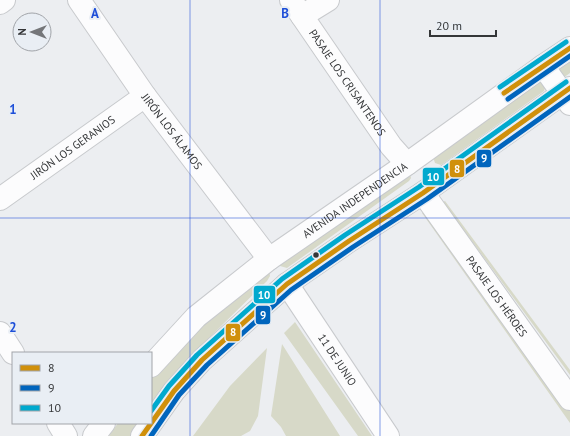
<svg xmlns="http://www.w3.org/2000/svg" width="570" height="436" viewBox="0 0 570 436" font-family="'PT Sans',sans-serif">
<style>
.green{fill:#d7d9c8}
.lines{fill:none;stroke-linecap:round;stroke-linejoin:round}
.street-casing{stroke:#c8cacd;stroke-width:24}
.secondary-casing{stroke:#c8cacd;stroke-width:24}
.street{stroke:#fcfcfd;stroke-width:22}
.secondary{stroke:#fcfcfd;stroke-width:22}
.bus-1-casing{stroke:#e9eef4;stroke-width:8}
.bus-2-casing{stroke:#e9eef4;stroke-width:8}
.bus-3-casing{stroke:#e9eef4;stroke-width:8}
.bus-1{stroke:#d0900b;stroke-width:5}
.bus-2{stroke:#0065bd;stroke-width:5}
.bus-3{stroke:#00a9ce;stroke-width:5}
.grid{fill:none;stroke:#1d4ed8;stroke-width:1;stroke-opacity:0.55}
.bus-dot{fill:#343638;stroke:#e9eef4;stroke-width:1.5}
.labels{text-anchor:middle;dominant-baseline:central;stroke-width:4;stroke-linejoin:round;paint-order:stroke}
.street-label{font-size:11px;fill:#343638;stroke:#e9eef4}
.grid-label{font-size:13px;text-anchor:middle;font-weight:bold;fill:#1d4ed8;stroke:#e9eef4;stroke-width:4;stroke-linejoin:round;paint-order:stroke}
.line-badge{stroke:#e9eef4;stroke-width:1.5}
.badge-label{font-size:11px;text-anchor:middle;font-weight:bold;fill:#fff}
</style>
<rect width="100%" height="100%" fill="#eceef1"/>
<path class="green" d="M570,57V73L563,78L557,67Z
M539,81L543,82L545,88L544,91L444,163L441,165L435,163L433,157Z
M410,174L411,178L409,181L287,268L280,266L278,263Z
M445,201L570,370V375L443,202Z
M428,209L570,410V423L422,213Z
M269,268L270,276L267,281L211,336L174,375L151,408V377L162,361L213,307Z
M295,322L372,436H358L284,333Z
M282,344L340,436H286L281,427L271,416Z
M267,348L258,416L250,431L241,436H193L230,386Z
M118,423H140L131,436H109Z"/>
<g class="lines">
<g class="street-casing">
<g id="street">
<path id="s1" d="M79,0L145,96L269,259"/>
<path id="s2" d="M291,0L391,146L407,164"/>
<path d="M0,3L4,0"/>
<path d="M302,16L328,0"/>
<path d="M543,66L570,104"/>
<path id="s3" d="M423,193L570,399"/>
<path id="s4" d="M0,199L145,96"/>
<path id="s5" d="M287,284L388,436"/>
<path d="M0,333L13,353"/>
<path d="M58,423L66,436"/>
</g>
</g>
<g class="secondary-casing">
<g id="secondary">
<path id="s6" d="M151,366L196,317L269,259L407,164L543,66L570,48"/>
<path d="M94,436L104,423"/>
<path d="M142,436L174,391L202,360L287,284L349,241L423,193L570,88"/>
</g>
</g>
<use href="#street" class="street"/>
<use href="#secondary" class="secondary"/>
<g class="bus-1-casing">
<path id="bus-1" d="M504,93L570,48
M142,436L174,391L202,360L287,284L349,241L423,193L570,88"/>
</g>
<g class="bus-2-casing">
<path id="bus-2" d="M508,99L570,56
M151,436L179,395L207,365L291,290L353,247L427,199L570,97"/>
</g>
<g class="bus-3-casing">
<path id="bus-3" d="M500,87L566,42
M151,411L169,386L197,355L282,279L345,235L419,187L566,82"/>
</g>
<use href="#bus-1" class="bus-1"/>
<use href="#bus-2" class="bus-2"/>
<use href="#bus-3" class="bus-3"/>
</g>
<path class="grid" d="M190,0V436M380,0V436M0,218H570"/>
<circle class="bus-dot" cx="316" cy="255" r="3.5"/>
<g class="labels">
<g class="street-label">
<text stroke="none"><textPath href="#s2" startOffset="100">PASAJE LOS CRISANTENOS</textPath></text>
<text stroke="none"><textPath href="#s1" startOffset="161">JIRÓN LOS ÁLAMOS</textPath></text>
<text stroke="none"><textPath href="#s4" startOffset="89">JIRÓN LOS GERANIOS</textPath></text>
<text stroke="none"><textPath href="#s6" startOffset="264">AVENIDA INDEPENDENCIA</textPath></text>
<text stroke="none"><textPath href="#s3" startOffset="127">PASAJE LOS HÉROES</textPath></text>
<text stroke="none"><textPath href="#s5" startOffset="91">11 DE JUNIO</textPath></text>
</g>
</g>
<g class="grid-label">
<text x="95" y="18">A</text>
<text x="285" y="18">B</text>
<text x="13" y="114">1</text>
<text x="13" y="332">2</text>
</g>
<g class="line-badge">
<rect x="476" y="149" width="16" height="19" rx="4" fill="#0065bd"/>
<rect x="449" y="159" width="16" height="19" rx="4" fill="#d0900b"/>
<rect x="422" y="167" width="23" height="19" rx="4" fill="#00a9ce"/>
<rect x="253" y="285" width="23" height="19" rx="4" fill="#00a9ce"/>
<rect x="255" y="305" width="16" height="20" rx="4" fill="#0065bd"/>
<rect x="225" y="323" width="16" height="19" rx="4" fill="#d0900b"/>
</g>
<g class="badge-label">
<text x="484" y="162">9</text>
<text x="457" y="173">8</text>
<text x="433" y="181">10</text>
<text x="264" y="299">10</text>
<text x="263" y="319">9</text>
<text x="233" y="336">8</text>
</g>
<rect x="12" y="352" width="140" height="72" fill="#e9eef4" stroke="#a1a4a9"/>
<rect x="20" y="365" width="20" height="6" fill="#d0900b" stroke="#a1a4a9"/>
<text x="48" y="372" font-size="12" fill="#343638">8</text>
<rect x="20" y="385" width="20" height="6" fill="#0065bd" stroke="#a1a4a9"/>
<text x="48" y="392" font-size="12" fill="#343638">9</text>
<rect x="20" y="405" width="20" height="6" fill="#00a9ce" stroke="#a1a4a9"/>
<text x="48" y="412" font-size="12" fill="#343638">10</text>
<g transform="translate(32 32) rotate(270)"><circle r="19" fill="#e9eef4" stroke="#a1a4a9"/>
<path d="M0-3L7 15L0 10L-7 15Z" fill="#747679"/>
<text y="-6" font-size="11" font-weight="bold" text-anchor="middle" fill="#343638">N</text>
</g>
<path d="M430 30v6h66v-6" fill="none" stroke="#343638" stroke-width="2"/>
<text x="436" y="30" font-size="12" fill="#343638" stroke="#e9eef4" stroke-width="3" paint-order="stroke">20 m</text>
</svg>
